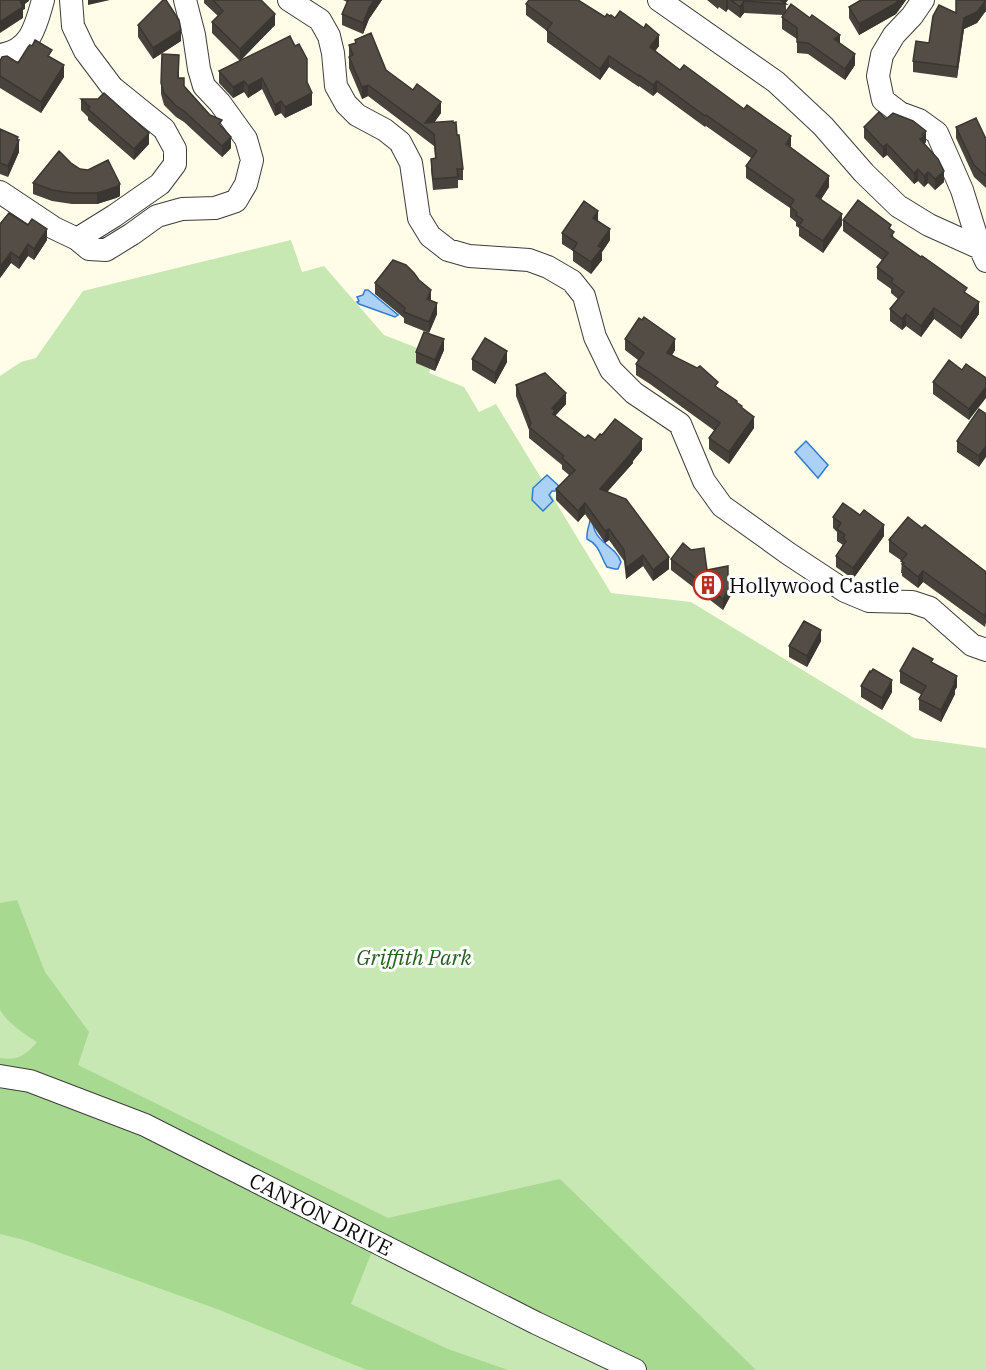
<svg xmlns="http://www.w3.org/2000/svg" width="986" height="1370" viewBox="0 0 986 1370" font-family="'IBM Plex Serif',serif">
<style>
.green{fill:#c7e8b2}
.forest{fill:#a8d991}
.water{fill:#acd1f7;stroke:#327cce;stroke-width:1.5}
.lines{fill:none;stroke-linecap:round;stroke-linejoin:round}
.minor-casing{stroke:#3d3d3d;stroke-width:24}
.minor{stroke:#fff;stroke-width:22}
.wall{fill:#47423c}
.shaded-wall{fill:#3a3631}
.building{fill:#534d46;stroke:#3a3631;stroke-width:1.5}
.labels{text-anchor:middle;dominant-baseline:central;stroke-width:6;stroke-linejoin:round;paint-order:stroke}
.poi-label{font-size:21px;fill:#0a0a0a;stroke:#fff;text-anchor:start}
.park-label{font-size:21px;font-style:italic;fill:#21611b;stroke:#fff}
.street-label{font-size:21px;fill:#0a0a0a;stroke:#fff}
</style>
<rect width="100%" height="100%" fill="#fffde7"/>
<path class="green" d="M291,240L302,272L324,266L384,335L435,355L429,373L464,387L479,412L496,404L611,593L691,602L914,738L986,748V1370H0V376L21,362L36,358L83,291Z"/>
<path class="forest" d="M17,900L45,972L89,1032L78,1065L388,1218L560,1179L756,1370H616L373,1249L351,1304L448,1349L508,1370H367L217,1309L24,1240L0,1234V1058C18,1061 26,1055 37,1042C23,1033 9,1024 0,1010V903Z"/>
<path class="water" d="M365,290H368L398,315L395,317L359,304L357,302L359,301L357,297L363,295Z
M806,441L828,465L818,478L795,452Z
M547,475L560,487L556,491H552L549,495L553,501L543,511L532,500L533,488Z
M591,516C593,521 593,527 595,531C601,545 616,547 621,562L618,569H615L607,567C600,556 600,545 587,539C586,531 590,524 591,516Z"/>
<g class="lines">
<g class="minor-casing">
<path id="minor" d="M71,0L73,26L85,51L112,87L164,129L175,149V164L160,184L114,216L77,239
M289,0L320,20L329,36L333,53L336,86L346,104L357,115L385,130L400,142L411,163L419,218L430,236L448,250L469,256L529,260L548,267L572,281L584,296L595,337L611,370L634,393L680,424L704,481L722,506L789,554L845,591L869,601L912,602L930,608L972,645L986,650
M659,0L776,82L823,126L864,173L898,206L929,225L980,248L986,261
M923,0L912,16L894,35L882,55L878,76L883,100L900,113L919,120L937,133L962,190L980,248
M0,55C31,51 36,25 43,0
M0,192L54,228L77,239L89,249L106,250L132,234L157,216L182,209L215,208L236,201L246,184L252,160L246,139L220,103L204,86L199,69L194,35L185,0
M0,1076L30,1081L145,1125L536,1323L635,1370"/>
</g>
<use href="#minor" class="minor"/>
</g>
<path class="wall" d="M204,0H261L275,25L240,61L212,33V22L218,16L204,3Z
M343,0H382L369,19L363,34L342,25V14L347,2Z
M707,0H788L785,4H786V12L840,43L855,65L845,80L808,54L797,53V39L782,29V17L783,15L744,13L740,18L728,9L726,12L719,7L718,9Z
M861,0H906L896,14L859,35L849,18V7Z
M986,0V12H985L977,23L964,29L957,78L913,72V61L956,13Z
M526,4L605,17L659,46L655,51L680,70L791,148L829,187L821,199L842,225L823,253L799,236V228L796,226V222L790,217V208L746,178V166L751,158L706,126L705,127L657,92L653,96L639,86V87L609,67L600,80L547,42V31L526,15Z
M138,25L181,41L153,59L138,37Z
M355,40L386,70L441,113L434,123L457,135L463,169V180H458V188L433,190L431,170V159L435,158L434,146L368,96L362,99L349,68V45L355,43Z
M52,58L64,77L41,113L0,88V61L18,63Z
M179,66V78L184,86L222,128L231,148L222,157L184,122L176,117L164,105L161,94V83Z
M219,71L307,82L312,105L285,118L281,113L275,116L262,89L248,98L244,92L233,98L219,83Z
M81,99L149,144L134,160L88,120V117L81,110Z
M886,119L926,142L924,144L944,182L935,190L928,183L924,187L918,181L914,184L887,155L883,158L864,138V127Z
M956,127L986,139V188L974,177L956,138Z
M0,129L18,140L19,152L8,177L0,174Z
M71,163L120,196L116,198L97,204H72L52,201L33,194V183Z
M843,220L891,230L894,238L967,294L979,314L961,339L934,319L921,337L906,326L902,330L890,321V309L898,299L891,293V289L877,279V267L882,260L843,231Z
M598,221L610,240L602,252V260L591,274L573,261V251L562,244V233Z
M0,224L47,240L34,260L28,256L19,269L11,263L0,278Z
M375,283L431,301L437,314L429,333L404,323V318L375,294Z
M625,339L675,350L672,355L718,388L737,403L742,408L754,428L729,464L709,449V438L715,431L650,384L636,375V364L638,360L625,350Z
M444,350L435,371L416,363V352Z
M472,359L507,362L495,384L472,370Z
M962,370L986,378L969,420L933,394V382Z
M516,385L566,404L555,416L585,438L595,440L602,435L642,450L633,461V463L607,492L669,569L653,581L643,566L626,579L624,561L609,540L605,543L585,514L578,522L556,500V489L569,475L562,469V465L529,438V430L516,396Z
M986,414L979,467L957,452V441Z
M833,517L884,536L853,579L836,567V556L843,545L837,541V532L833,528Z
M922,528L986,572L985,627L923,582L918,588L902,576V573H901L902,561L889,552V540Z
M671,559L707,570L728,579L732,593L723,610L671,570Z
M821,641L807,667L789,657V646Z
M933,663L957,687L955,690V694L941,722L919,710V699L922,695L900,683V671Z
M861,686L892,692L882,710L861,697Z"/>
<path class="shaded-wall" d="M22,0H29V1L25,4V9L23,10V18L0,33V22Z
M88,0H110L88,5Z
M374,0H382L369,19L363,34V23L369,8Z
M726,0H728V9L726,12Z
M779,0H788L784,4Z
M898,0H906L896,14L859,35V24Z
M744,1V13L740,18V7Z
M985,1V12L977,23L964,29L957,78V67L964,18Z
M275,14V25L240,61V49Z
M181,30V41L153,59V48Z
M659,35V46L650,58V47Z
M840,35V46L834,39Z
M855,54V65L845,80V69Z
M609,56V67L600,80V69Z
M64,65V77L41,113V102Z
M262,78V89L248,98V86Z
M244,81V92L233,98V87Z
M657,81V92L653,96V85Z
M368,85V96L362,99V87Z
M312,93V105L285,118V107Z
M281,101V113L275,116V105Z
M441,102V113L428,130L425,123Z
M926,131V142L924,145L920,139Z
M149,133V144L134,160V149Z
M791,136V147L786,144Z
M18,137V143L19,140V152L8,177V166Z
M231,137V148L222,157V146Z
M887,144V155L883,158V147Z
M918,169V181L914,184V173Z
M944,171V182L935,190V179Z
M928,172V183L924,187V176Z
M829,176V187L816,207V196Z
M120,184V196L116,198L97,204V193Z
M598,211V222L593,218Z
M842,214V225L823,253V241Z
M47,229V240L34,260V249Z
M610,229V240L602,252V260L591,274V262L598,246Z
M28,244V256L19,269V258Z
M11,252V263L0,278V267Z
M431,290V301L427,299Z
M979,302V314L961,339V327Z
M437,303V314L429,333V322Z
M934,308V319L921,337V326Z
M906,314V326L902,330V319Z
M444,339V350L435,371V360Z
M675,339V350L667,364V353Z
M507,351V362L495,384V373Z
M986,387V398L969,420V409Z
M566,393V404L555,416L553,425L552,408Z
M754,417V428L729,464V452Z
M642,439V450L633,461V463L600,500V489Z
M986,446V457L979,467V456Z
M585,503V514L578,522V511Z
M884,525V536L853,579V568Z
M609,529V540L605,543V531Z
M643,555V566L626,579V568Z
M669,557V569L653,581V570Z
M923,571V582L918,588V577Z
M732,582V593L723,610V599Z
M986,611V622L985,627V616Z
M821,630V641L807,667V656Z
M957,676V687L955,690V694L941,722V710Z
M892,680V692L882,710V698Z"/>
<path class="building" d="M0,0H22L20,1L23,7L0,22Z
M163,0H166L179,20L181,30L153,48L138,25Z
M213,0H261L275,14L240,49L212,22L223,11Z
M348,0H374L369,8L363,23L342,14Z
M529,0H578L605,17L607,14L610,16L611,15L615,18L620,11L644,28L646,24L659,35L650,47L680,70L684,65L744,109L747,105L791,136L786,144L829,176L816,196L842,214L823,241L799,225L803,220L796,215L797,213L790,206L794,200L746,166L757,151L706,115L705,116L657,81L653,85L639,75V76L609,56L600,69L547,30L552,23L526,4Z
M731,0H780L786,4L744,1L740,7Z
M861,0H898L896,3L859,24L849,7Z
M956,0H986L977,12L964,18L957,67L913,61L916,41L929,43L933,16L939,5L956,13Z
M791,4L810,18L812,15L840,35L834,39L855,54L845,69L808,43L797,42V28L782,17Z
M371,33L386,70L413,90L417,84L441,102L425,123L453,121V123L456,122L457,135H459L463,169H457L458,177L433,179L431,159L436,158L434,134L368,85L362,87L349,57L353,55L349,45L356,43L355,40Z
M290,36L295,46L299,44L307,59V82L312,93L285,107L281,101L275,105L262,78L248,86L244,81L233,87L219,71Z
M35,40L52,50L48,56L64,65L41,102L0,76V61L2,57L7,56L18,63L28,47L30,45L32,46Z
M162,54L179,55L178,78H184V86L210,115L222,120L219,124L231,137L222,146L184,111L176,106L164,93L161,83Z
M104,93L149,133L134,149L88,109L90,107L81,99H98Z
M879,112L886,119L893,113L913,121L926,131L922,135L924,137L920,139L938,159L944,171L935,179L928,172L924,176L918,169L914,173L887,144L883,147L864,127Z
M976,118L986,139V176L974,165L956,127Z
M0,129L18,137L17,140H19L8,166L0,163Z
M59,151L71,163L80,169L88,170L108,160L120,184L116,187L97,193H72L52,190L33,183Z
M858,200L891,225L889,228L894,232L891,236L921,257L922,256L967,288L964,292L979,302L961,327L934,308L921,326L906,314L902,319L890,309L904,292L891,282L893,279L877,267L888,253L843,220Z
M584,201L598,211L593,218L610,229L598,246L602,248L591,262L573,250L577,243L562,233Z
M9,213L28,225L32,219L47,229L34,249L28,244L19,258L11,252L0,267V224Z
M393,260L406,265L414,273L419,280L431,290L427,299L437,303L429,322L404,312L405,308L375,283Z
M644,317L675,339L667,353L697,368L700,366L718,382L715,386L737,401L736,402L742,406L741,407L754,417L729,452L709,438L720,423L650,373L636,364L644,353L625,339L639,318L642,320Z
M424,332L444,339L435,360L416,352Z
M485,338L507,351L495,373L472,359Z
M949,360L962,370L966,364L986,378V387L969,409L933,382Z
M545,373L566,393L552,408L555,410L553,414L585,438L588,435L595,440L600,434L602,435L615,419L642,439L632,451H633L600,489L626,499L669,557L653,570L643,555L626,568L624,550L609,529L605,531L585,503L578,511L556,489L575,470L562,458L564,456L529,427L531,423L516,385Z
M979,409L986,414V446L979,456L957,441Z
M843,503L860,515L864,510L884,525L853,568L836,556L846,541L843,538L845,535L837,529L841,523L833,517Z
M908,517L922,528L925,525L986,572V611L985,616L923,571L918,577L902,564L904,563L901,561L907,554L889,540Z
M683,543L691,550L704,548L707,570L728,566V579L732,582L723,599L671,559Z
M804,621L821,630L807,656L789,646Z
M913,648L933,659L931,662L957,676L954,682L955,683L941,710L919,699L926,686L900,671Z
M873,669L892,680L882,698L861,686L870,671L871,672Z"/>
<defs>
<g id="building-ring" transform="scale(1.5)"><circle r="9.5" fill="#fff" stroke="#ba2e22" stroke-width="1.5"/><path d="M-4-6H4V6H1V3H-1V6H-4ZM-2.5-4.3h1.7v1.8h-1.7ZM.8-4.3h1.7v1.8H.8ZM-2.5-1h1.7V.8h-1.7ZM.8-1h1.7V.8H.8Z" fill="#ba2e22"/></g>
</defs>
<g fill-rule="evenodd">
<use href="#building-ring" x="708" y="585"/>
</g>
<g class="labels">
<g class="poi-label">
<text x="729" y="585">Hollywood Castle</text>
</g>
<g class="park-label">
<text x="414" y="957">Griffith Park</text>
</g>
<g class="street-label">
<text transform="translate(321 1214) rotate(27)">CANYON DRIVE</text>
</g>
</g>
</svg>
